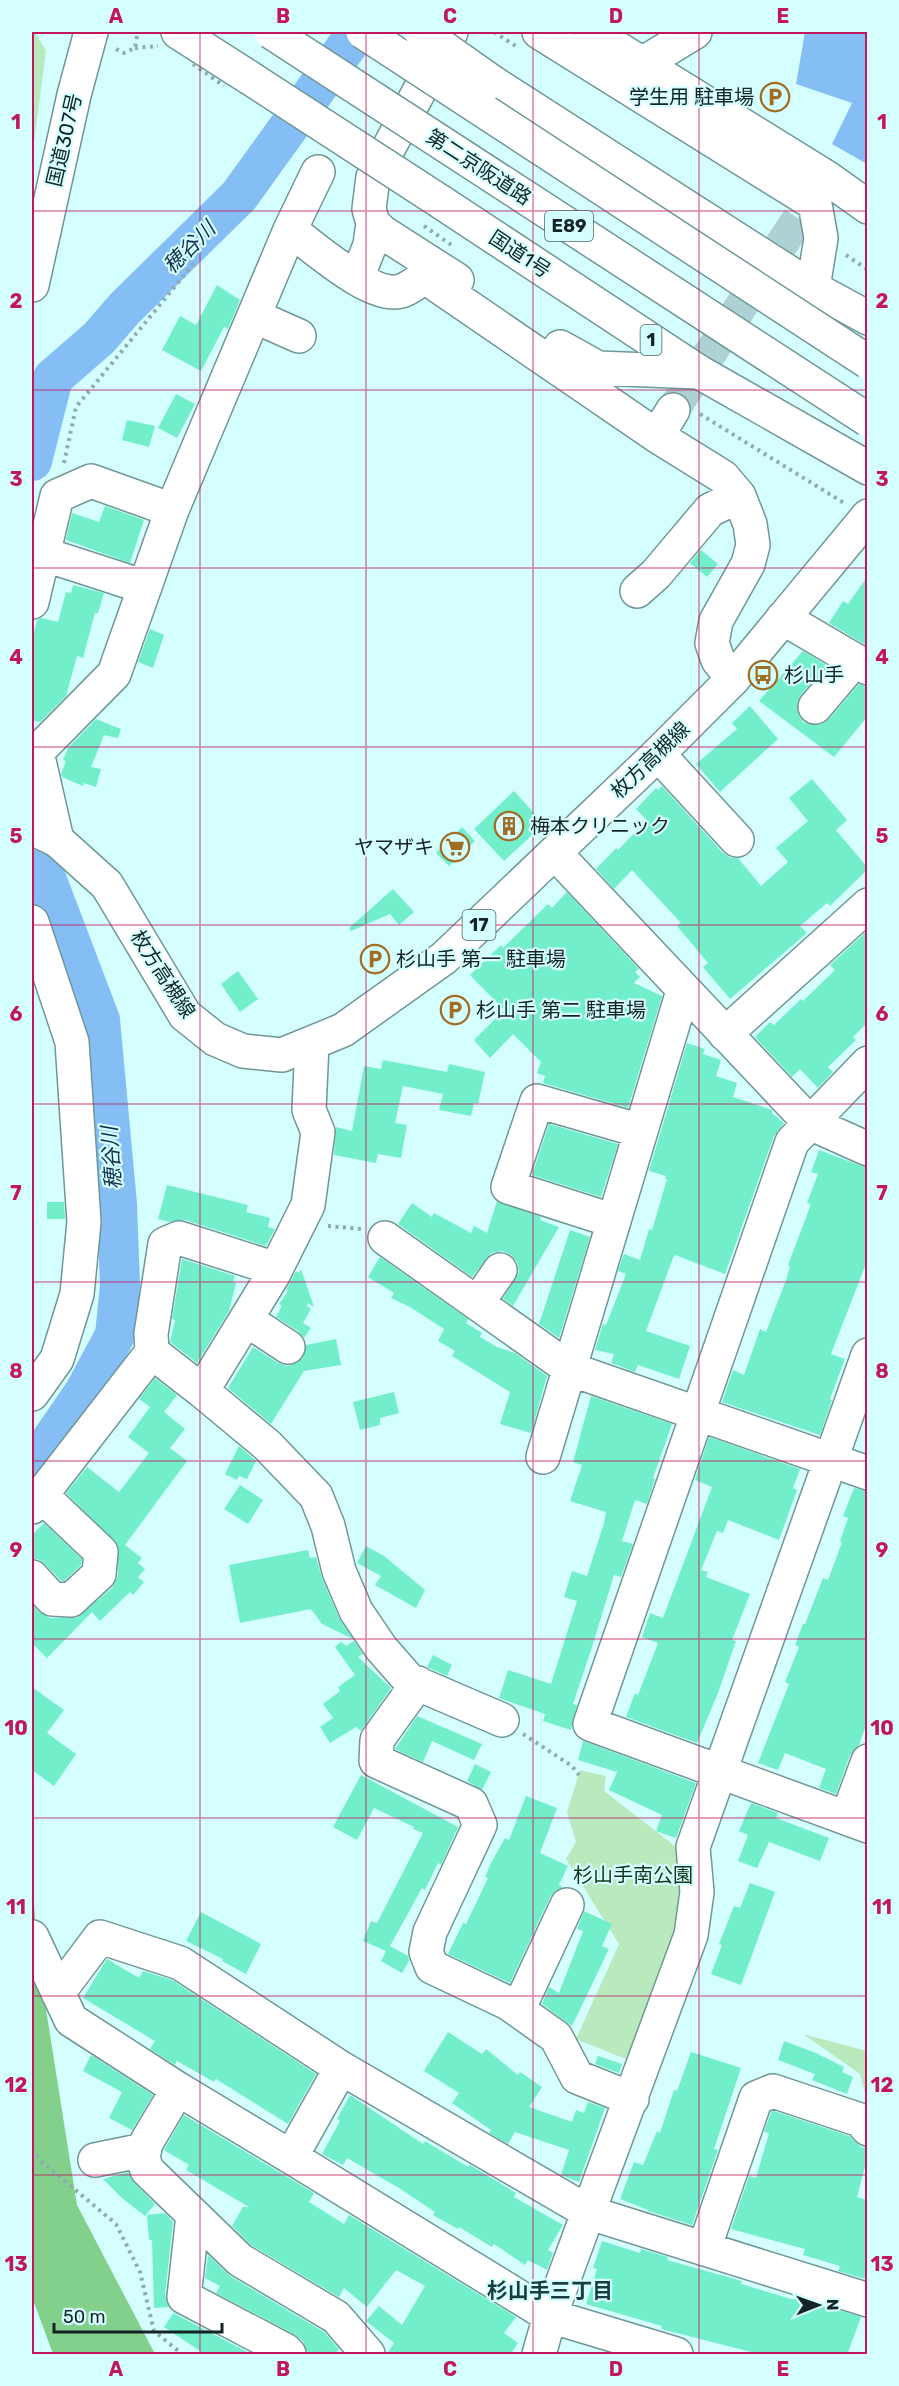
<svg xmlns="http://www.w3.org/2000/svg" width="899" height="2386" viewBox="0 0 899 2386" font-family="Rubik,'Noto Sans JP',sans-serif">
<style>
.green{fill:#b9eabd}
.forest{fill:#83cf8c}
.water{fill:#85bef4}
.lines{fill:none;stroke-linecap:round;stroke-linejoin:round}
.river{stroke:#85bef4;stroke-width:40}
.building{fill:#73eecb}
.minor-tunnel{stroke:#aed2d3;stroke-width:33;stroke-dasharray:33 16;stroke-linecap:butt}
.minor-casing{stroke:#709797;stroke-width:36}
.major-casing{stroke:#709797;stroke-width:36}
.highway-casing{stroke:#709797;stroke-width:36}
.path{stroke:#8dacad;stroke-width:4;stroke-dasharray:3 4.5;stroke-linecap:butt}
.minor{stroke:#fff;stroke-width:33}
.major{stroke:#fff;stroke-width:33}
.highway{stroke:#fff;stroke-width:33}
.highway-bridge-casing{stroke:#709797;stroke-width:36;stroke-linecap:butt}
.path-bridge{stroke:#8dacad;stroke-width:4;stroke-dasharray:3 4.5;stroke-linecap:butt}
.highway-bridge{stroke:#fff;stroke-width:33}
.grid{fill:none;stroke:#c2185b;stroke-width:1.5;stroke-opacity:0.55}
.labels{text-anchor:middle;dominant-baseline:central;stroke-width:4.5;stroke-linejoin:round;paint-order:stroke}
.shield{fill:#d5feff;stroke:#4e6566;stroke-width:1.5}
.shield-label{font-size:18px;font-weight:bold;fill:#142324}
.poi-label{font-size:20px;fill:#142324;stroke:#d5feff;text-anchor:start}
.street-label{font-size:20px;fill:#142324;stroke:#d5feff}
.park-label{font-size:20px;fill:#143419;stroke:#d5feff}
.water-label{font-size:21px;font-style:italic;fill:#11304b;stroke:#d5feff}
.neighbourhood-label{font-size:21px;font-weight:bold;fill:#173d3e;stroke:#d5feff}
.neatline{fill:none;stroke:#c2185b;stroke-width:2}
.grid-label{font-size:20px;text-anchor:middle;font-weight:bold;fill:#c2185b}
</style>
<rect width="100%" height="100%" fill="#d5feff"/>
<path class="green" d="M32,32H35L46,51L32,158Z
M580,1770L606,1776L604,1791L680,1850L683,1922L633,2062L576,2039L619,1944L566,1859L576,1842L567,1812Z
M803,2034L867,2051V2102L860,2074Z"/>
<path class="forest" d="M32,1875L38,1959L77,2205L155,2354H53L32,2297Z"/>
<path class="water" d="M805,32H867V164L832,144L852,103L796,84Z"/>
<g class="lines">
<path class="river" d="M32,461L53,378L99,338L125,308L239,196L357,32
M32,841L100,1020L117,1204L120,1286L115,1335L85,1391L48,1445L32,1461"/>
</g>
<path class="building" d="M217,285L240,300L228,329L224,327L201,371L162,350L180,316L196,325Z
M176,394L195,404L177,438L158,428Z
M127,420L155,426L149,447L122,440Z
M105,506L144,520L130,563L66,540L72,513L99,522Z
M701,550L718,564L707,577L690,563Z
M867,577V646L829,623L843,601L848,604Z
M73,585L104,593L98,613H95L83,658L77,656L66,696L40,722L32,720V641L37,620L41,618L58,622L66,592L71,593Z
M150,629L164,635L153,668L138,662Z
M803,651L826,665L801,695L797,703L798,714L803,722L812,725L822,724L829,719L859,684L867,687V717L834,757L759,701Z
M750,706L778,739L720,792L696,764L737,729L732,723Z
M96,719L121,729L118,738L104,735L91,767L101,769L96,787L84,783L83,786L62,777L61,774L66,761L63,760L68,748Z
M812,779L847,820L836,830L867,867V870L830,906L827,903L800,926L807,933L730,999L703,967L708,963L677,926L681,923L632,870L614,889L596,869L616,848L618,850L647,820L636,809L656,788L658,790L662,786L723,853L731,858H738L761,886L788,862L776,848L808,821L789,798Z
M514,791L544,824L504,861L474,829Z
M462,827L475,841L449,866L436,853Z
M393,889L414,912L399,925L390,914L351,931L349,928Z
M567,892L639,969L635,972L640,977L634,983L662,996L628,1108L543,1083L545,1076L537,1073L541,1062L513,1034L490,1058L474,1040L504,1010L470,975L501,945L503,948L548,904L552,908Z
M867,931V1023L853,1037L856,1040L828,1067L833,1072L818,1088L800,1069L792,1077L755,1037L770,1022L774,1025L801,999L803,1001L835,970L830,965Z
M238,971L258,999L240,1012L221,984Z
M687,1043L705,1049L703,1054L721,1060L716,1076L737,1083L733,1097L772,1110V1113L784,1123L774,1136L725,1274L675,1255L673,1258L646,1331L690,1346L679,1379L638,1365L635,1372L611,1363L614,1354L595,1350L603,1324L606,1325L626,1274L618,1271L624,1254L640,1260L649,1229L652,1230L667,1179H665L666,1176L649,1171Z
M383,1060L447,1072L449,1064L485,1072L478,1104L474,1103L471,1116L439,1110L443,1094L403,1086L395,1123L407,1125L401,1158L378,1154L376,1163L334,1155L336,1127L352,1131L364,1066L381,1069Z
M549,1124L618,1144L601,1197L532,1175Z
M819,1150L867,1168V1261L831,1354L845,1359L830,1399L832,1400L820,1435L722,1402L733,1370L744,1375L760,1329L766,1332L786,1280L790,1266L788,1265L811,1204L807,1203L818,1174L811,1172Z
M167,1185L248,1205L246,1212L270,1218L268,1227L275,1229L266,1246L185,1220L169,1222L158,1219Z
M497,1201L541,1217L540,1220L559,1227L513,1306L503,1299L519,1272L517,1262L511,1255L502,1251L491,1253L472,1277L398,1224L412,1203L432,1217L434,1213L471,1233L474,1226L487,1233Z
M47,1202H64L65,1219H47Z
M570,1230L590,1237L559,1338L539,1324Z
M380,1257L468,1319L466,1323L482,1333L480,1337L497,1347L515,1353L547,1376L531,1433L500,1424L510,1392L452,1356L455,1351L438,1341L444,1329L410,1307L391,1298L394,1293L368,1277Z
M182,1259L235,1276L233,1282L236,1283L229,1311L197,1363L170,1342L175,1320L172,1319Z
M301,1269L314,1307L308,1303L307,1306L311,1309L303,1323L311,1328L304,1338L298,1331L276,1317L282,1306L279,1304L288,1291L286,1290L296,1271L299,1273Z
M336,1339L341,1365L304,1371L271,1424L228,1388L253,1347L278,1363L287,1366L297,1363L303,1358L306,1345Z
M155,1378L177,1395L164,1412L185,1429L170,1448L187,1461L125,1545L142,1558L138,1563L145,1569L138,1577L144,1582L133,1595L130,1592L100,1621L92,1612L47,1658L32,1643V1604L39,1612L50,1618H77L112,1588L118,1576V1545L66,1493L87,1467L119,1492L149,1453L128,1437L150,1407L139,1399Z
M394,1392L399,1413L380,1418V1425L360,1430L353,1402Z
M591,1396L672,1424L653,1478L655,1479L647,1504L635,1500L622,1541L633,1544L621,1577L614,1575L592,1647L573,1704L577,1705L571,1730L543,1721L545,1714L499,1698L508,1670L551,1684L577,1601L564,1597L572,1571L587,1576L604,1523L606,1512L570,1501L582,1465L573,1462Z
M709,1437L800,1469L793,1488L797,1490L779,1540L728,1520L723,1533L717,1531L701,1570L708,1572L706,1577L750,1594L732,1640L736,1641L718,1693L697,1743L626,1717L635,1693L638,1695L658,1643L642,1637L650,1613L663,1618L712,1487L695,1480Z
M239,1446L256,1461L247,1479L239,1476L237,1480L225,1474Z
M240,1485L263,1500L248,1524L224,1509Z
M854,1488L867,1491V1722L859,1745L850,1755L836,1794L819,1788L826,1769L785,1753L778,1770L758,1763L789,1684L785,1682L799,1647L795,1645L803,1624H805L823,1578L828,1580L842,1542L840,1541L848,1518L843,1516Z
M44,1523L82,1559L81,1565L64,1581H61L45,1564L38,1559H32V1535Z
M366,1546L384,1556L425,1590L416,1608L375,1585L381,1576L357,1563Z
M308,1550L310,1558L316,1557L322,1578L339,1618L353,1639L322,1624L311,1609L240,1623L229,1565Z
M354,1641L363,1654L358,1657L391,1688L361,1731L356,1727L330,1743L320,1727L333,1718L323,1704L340,1691L338,1687L355,1675L335,1647L341,1642L346,1646Z
M433,1655L452,1665L447,1676L427,1667Z
M32,1687L64,1710L47,1733L76,1754L54,1786L32,1770Z
M417,1716L482,1744L474,1760L432,1741L423,1762L395,1749Z
M583,1741L696,1783L676,1838L656,1831L662,1815L609,1790L617,1772L578,1760Z
M475,1764L491,1772L482,1790L467,1781Z
M361,1775L458,1827L441,1865L438,1863L425,1890L422,1888L390,1946L408,1956L409,1961L402,1973L381,1961L386,1951L363,1941L371,1921L377,1923L423,1833L413,1829L414,1827L374,1808L357,1840L333,1827Z
M526,1796L557,1808L540,1853L568,1866L559,1885L563,1887L556,1890L550,1897L510,1983L448,1954L463,1923L466,1924L488,1878L485,1877L491,1863L505,1838L509,1840Z
M751,1803L778,1813L776,1818L829,1838L820,1861L769,1842L757,1868L738,1861L748,1835L739,1831Z
M750,1883L775,1892L741,1985L711,1974L722,1945L719,1944L734,1906L740,1908Z
M584,1911L612,1924L602,1946L609,1949L572,2026L542,2004L549,1987L559,1993L583,1931L577,1929Z
M201,1912L261,1944L246,1974L222,1961L223,1959L186,1941Z
M107,1959L139,1978L143,1971L172,1980L316,2074L288,2124L216,2079L214,2082L177,2061L175,2065L150,2049L155,2041L83,1998Z
M448,2032L482,2054L486,2049L518,2075L520,2072L542,2087L529,2107L572,2122L576,2110L584,2113L588,2102L605,2108L579,2182L561,2175L569,2150L515,2132L508,2144L489,2133L491,2130L452,2103L459,2093L424,2071Z
M784,2041L816,2053L844,2067L842,2072L853,2077L847,2094L812,2080L815,2074L778,2060Z
M691,2052L741,2068L714,2149L718,2150L692,2225L648,2211V2210L620,2199L634,2162L643,2165L657,2131L660,2133L674,2090L677,2091Z
M91,2055L153,2095L132,2130L109,2118L122,2092L83,2071Z
M598,2056L622,2064L619,2073L595,2064Z
M350,2095L423,2144L425,2141L468,2167L470,2165L516,2193L514,2197L563,2225L548,2250L553,2253L547,2270L528,2260L525,2265L494,2244L492,2247L459,2227L458,2229L433,2215L435,2212L399,2188L347,2158L343,2165L322,2154L340,2121L337,2119Z
M774,2111L849,2136L861,2147L867,2149V2159L857,2197L867,2200V2269L865,2279L838,2271L840,2266L803,2255L805,2249L731,2229L749,2176L756,2178L769,2133L764,2132L771,2112Z
M184,2115L314,2193L309,2202L344,2224L349,2215L516,2317L504,2333L518,2343L510,2355H386L394,2343L366,2321L379,2306L402,2325L425,2286L396,2270L367,2307L344,2288L339,2297L251,2245L232,2226L243,2207H249L186,2170L189,2165L164,2150Z
M128,2172L134,2183L155,2204L145,2216L122,2198L103,2179Z
M165,2213L173,2222L165,2295L169,2307L154,2308L152,2240H149L147,2215Z
M602,2241L640,2253L641,2249L668,2257L667,2260L742,2281L741,2284L791,2299L808,2301L861,2317L847,2355H763L661,2329L662,2326L586,2304L597,2269L593,2268Z
M208,2255L230,2276L324,2332L339,2349L334,2355H307L303,2341L294,2334L216,2293L220,2286L205,2278Z
M174,2312L175,2314L253,2355H206L164,2327Z"/>
<g class="lines">
<path class="minor-tunnel" d="M673,410L825,178"/>
<g class="minor-casing">
<path id="minor" d="M451,32L373,177L369,209L373,223L382,232L457,280
M539,32L815,204L821,238L813,288
M591,32L826,177L868,207
M642,64L695,32
M290,230C314,247 372,300 401,291C409,289 418,281 425,277L657,436L723,477L739,496L750,524L753,545L748,564L716,621L712,643L718,660L733,679
M357,278L370,245L373,223
M254,316L299,336
M560,347L598,368L699,372
M657,436L673,410
M43,554L145,587
M637,591L656,574L710,510L739,496
M32,602L57,496L91,481L172,510
M783,618L868,668
M815,707L854,661
M658,754L737,840
M57,840L37,752L114,674L172,510L290,230L318,172
M555,853L810,1123L868,1149
M32,922L72,1042L84,1222L77,1294L57,1359L32,1394
M725,1034L868,905
M868,1063L792,1142L590,1724L868,1826
M614,1221L508,1187L537,1101L641,1131
M385,1238L570,1369L868,1473
M478,1302L500,1270
M247,1320L288,1347
M152,1352L151,1334L165,1244L179,1238L276,1269
M202,1391L267,1445L316,1496L328,1526L339,1571L356,1611L381,1648L409,1680L502,1720
M543,1457L683,991
M32,1507L152,1352L202,1391L273,1275L308,1205L318,1132L309,1110L312,1044
M32,1577L52,1599L71,1600L99,1574L101,1552L41,1495
M418,1683L377,1740L376,1761L471,1804L480,1825L430,1932L426,1952L432,1967L508,2003L556,2037L577,2077L632,2099
M847,1818L868,1761
M32,1937L71,2020L178,2089L146,2143L143,2158L147,2170L240,2260L336,2317L368,2354
M58,1993L100,1937L180,1963L341,2068L590,2213L868,2300
M518,2010L567,1905
M178,2089L291,2157L341,2068
M291,2157L550,2316L676,2354
M95,2160L144,2150
M193,2215L184,2297L285,2350L289,2354
M704,2249L756,2098L773,2091L860,2120L868,2129
M539,2354L550,2316L691,1935L697,1892L693,1847L868,1355"/>
</g>
<g class="major-casing">
<path id="major" d="M32,828L57,840L107,885L185,1015L215,1039L243,1051L282,1055L343,1030L444,958L658,754L733,679L868,516"/>
</g>
<g class="highway-casing">
<path id="highway" d="M178,32L250,78
M492,82L813,288L868,318
M441,202L699,372L868,468
M32,285L74,95L91,32"/>
</g>
<path class="path" d="M494,32L516,46
M135,48L158,46
M116,49L124,53L135,48L137,36
M846,255L868,270
M700,414L844,503
M64,463L76,407L195,262
M328,1226L362,1229
M523,1734L572,1766L579,1775
M32,2149L42,2162L116,2224L140,2272L154,2331L182,2354"/>
<use href="#minor" class="minor"/>
<use href="#major" class="major"/>
<use href="#highway" class="highway"/>
<g class="highway-bridge-casing">
<path id="highway-bridge" d="M271,32L868,420
M363,32L868,362
M421,32L492,82
M250,78L441,202"/>
</g>
<path class="path-bridge" d="M193,64L224,86
M424,226L453,246"/>
<use href="#highway-bridge" class="highway-bridge"/>
</g>
<path class="grid" d="M200,32V2354M366,32V2354M533,32V2354M699,32V2354M32,211H868M32,390H868M32,568H868M32,747H868M32,925H868M32,1104H868M32,1282H868M32,1461H868M32,1639H868M32,1818H868M32,1996H868M32,2175H868"/>
<defs>
<g id="parking-ring" transform="scale(1.5)"><circle r="9.5" fill="#d5feff" stroke="#a06d24" stroke-width="1.5"/><path d="M-3.5-5.5H1a3.5 3.5 0 0 1 0 7H-1V5.5H-3.5ZM-1-3.4V-.6H.8a1.4 1.4 0 0 0 0-2.8Z" fill="#a06d24"/></g>
<g id="bus-ring" transform="scale(1.5)"><circle r="9.5" fill="#d5feff" stroke="#a06d24" stroke-width="1.5"/><path d="M-5-6H5V4H4V6H2V4H-2V6H-4V4H-5ZM-3.5-4V0h7V-4ZM-3.5 1.2v1.5H-2V1.2ZM2 1.2v1.5H3.5V1.2Z" fill="#a06d24"/></g>
<g id="building-ring" transform="scale(1.5)"><circle r="9.5" fill="#d5feff" stroke="#a06d24" stroke-width="1.5"/><path d="M-4-6H4V6H1V3H-1V6H-4ZM-2.5-4.3h1.7v1.8h-1.7ZM.8-4.3h1.7v1.8H.8ZM-2.5-1h1.7V.8h-1.7ZM.8-1h1.7V.8H.8Z" fill="#a06d24"/></g>
<g id="supermarket-ring" transform="scale(1.5)"><circle r="9.5" fill="#d5feff" stroke="#a06d24" stroke-width="1.5"/><path d="M-6-5.5h2.5l.6 2H6L4.5 2H-2.5L-4.4-4H-6ZM-1.5 3.2a1.3 1.3 0 1 0 .1 0ZM3 3.2a1.3 1.3 0 1 0 .1 0Z" fill="#a06d24"/></g>
</defs>
<g fill-rule="evenodd">
<use href="#parking-ring" x="775" y="97"/>
<use href="#bus-ring" x="763" y="675"/>
<use href="#building-ring" x="509" y="826"/>
<use href="#supermarket-ring" x="455" y="847"/>
<use href="#parking-ring" x="375" y="959"/>
<use href="#parking-ring" x="455" y="1010"/>
</g>
<g class="labels">
<g class="shield">
<rect x="545" y="211" width="48" height="30" rx="4.5"/>
<rect x="640.5" y="325" width="21" height="30" rx="4.5"/>
<rect x="462.5" y="910" width="33" height="30" rx="4.5"/>
</g>
<g class="shield-label">
<text x="569" y="226">E89</text>
<text x="651" y="340">1</text>
<text x="479" y="925">17</text>
</g>
<g class="poi-label">
<text x="754" y="97" text-anchor="end">学生用 駐車場</text>
<text x="784" y="675">杉山手</text>
<text x="530" y="826">梅本クリニック</text>
<text x="434" y="847" text-anchor="end">ヤマザキ</text>
<text x="396" y="959">杉山手 第一 駐車場</text>
<text x="476" y="1010">杉山手 第二 駐車場</text>
</g>
<g class="street-label">
<text transform="translate(64 140) rotate(-77)">国道307号</text>
<text transform="translate(479 167) rotate(33)">第二京阪道路</text>
<text transform="translate(520 254) rotate(33)">国道1号</text>
<text transform="translate(650 760) rotate(-44)">枚方高槻線</text>
<text transform="translate(163 974) rotate(57)">枚方高槻線</text>
</g>
<g class="park-label">
<text x="633" y="1875">杉山手南公園</text>
</g>
<g class="water-label">
<text transform="translate(189 247) rotate(-45)">穂谷川</text>
<text transform="translate(111 1158) rotate(-94)">穂谷川</text>
</g>
<g class="neighbourhood-label">
<text x="550" y="2290">杉山手三丁目</text>
</g>
</g>
<rect width="899" height="2386" fill="none" stroke="#d5feff" stroke-width="66"/>
<g transform="translate(818 2305) rotate(89)" stroke="#d5feff" stroke-width="4.5" paint-order="stroke">
<path d="M0-4.5L10 22L0 15L-10 22Z" fill="#142324"/>
<text y="-9" font-size="16" font-weight="bold" text-anchor="middle" fill="#142324">N</text>
</g>
<path d="M54 2323v9h168v-9" fill="none" stroke="#142324" stroke-width="3"/>
<text x="63" y="2323" font-size="18" fill="#142324" stroke="#d5feff" stroke-width="4.5" paint-order="stroke">50 m</text>
<rect x="33" y="33" width="833" height="2320" class="neatline"/>
<g class="grid-label">
<text x="116" y="23">A</text>
<text x="283" y="23">B</text>
<text x="450" y="23">C</text>
<text x="616" y="23">D</text>
<text x="783" y="23">E</text>
<text x="16" y="129">1</text>
<text x="882" y="129">1</text>
<text x="16" y="308">2</text>
<text x="882" y="308">2</text>
<text x="16" y="486">3</text>
<text x="882" y="486">3</text>
<text x="16" y="664">4</text>
<text x="882" y="664">4</text>
<text x="16" y="843">5</text>
<text x="882" y="843">5</text>
<text x="16" y="1021">6</text>
<text x="882" y="1021">6</text>
<text x="16" y="1200">7</text>
<text x="882" y="1200">7</text>
<text x="16" y="1378">8</text>
<text x="882" y="1378">8</text>
<text x="16" y="1557">9</text>
<text x="882" y="1557">9</text>
<text x="16" y="1735">10</text>
<text x="882" y="1735">10</text>
<text x="16" y="1914">11</text>
<text x="882" y="1914">11</text>
<text x="16" y="2092">12</text>
<text x="882" y="2092">12</text>
<text x="16" y="2271">13</text>
<text x="882" y="2271">13</text>
<text x="116" y="2376">A</text>
<text x="283" y="2376">B</text>
<text x="450" y="2376">C</text>
<text x="616" y="2376">D</text>
<text x="783" y="2376">E</text>
</g>
</svg>
